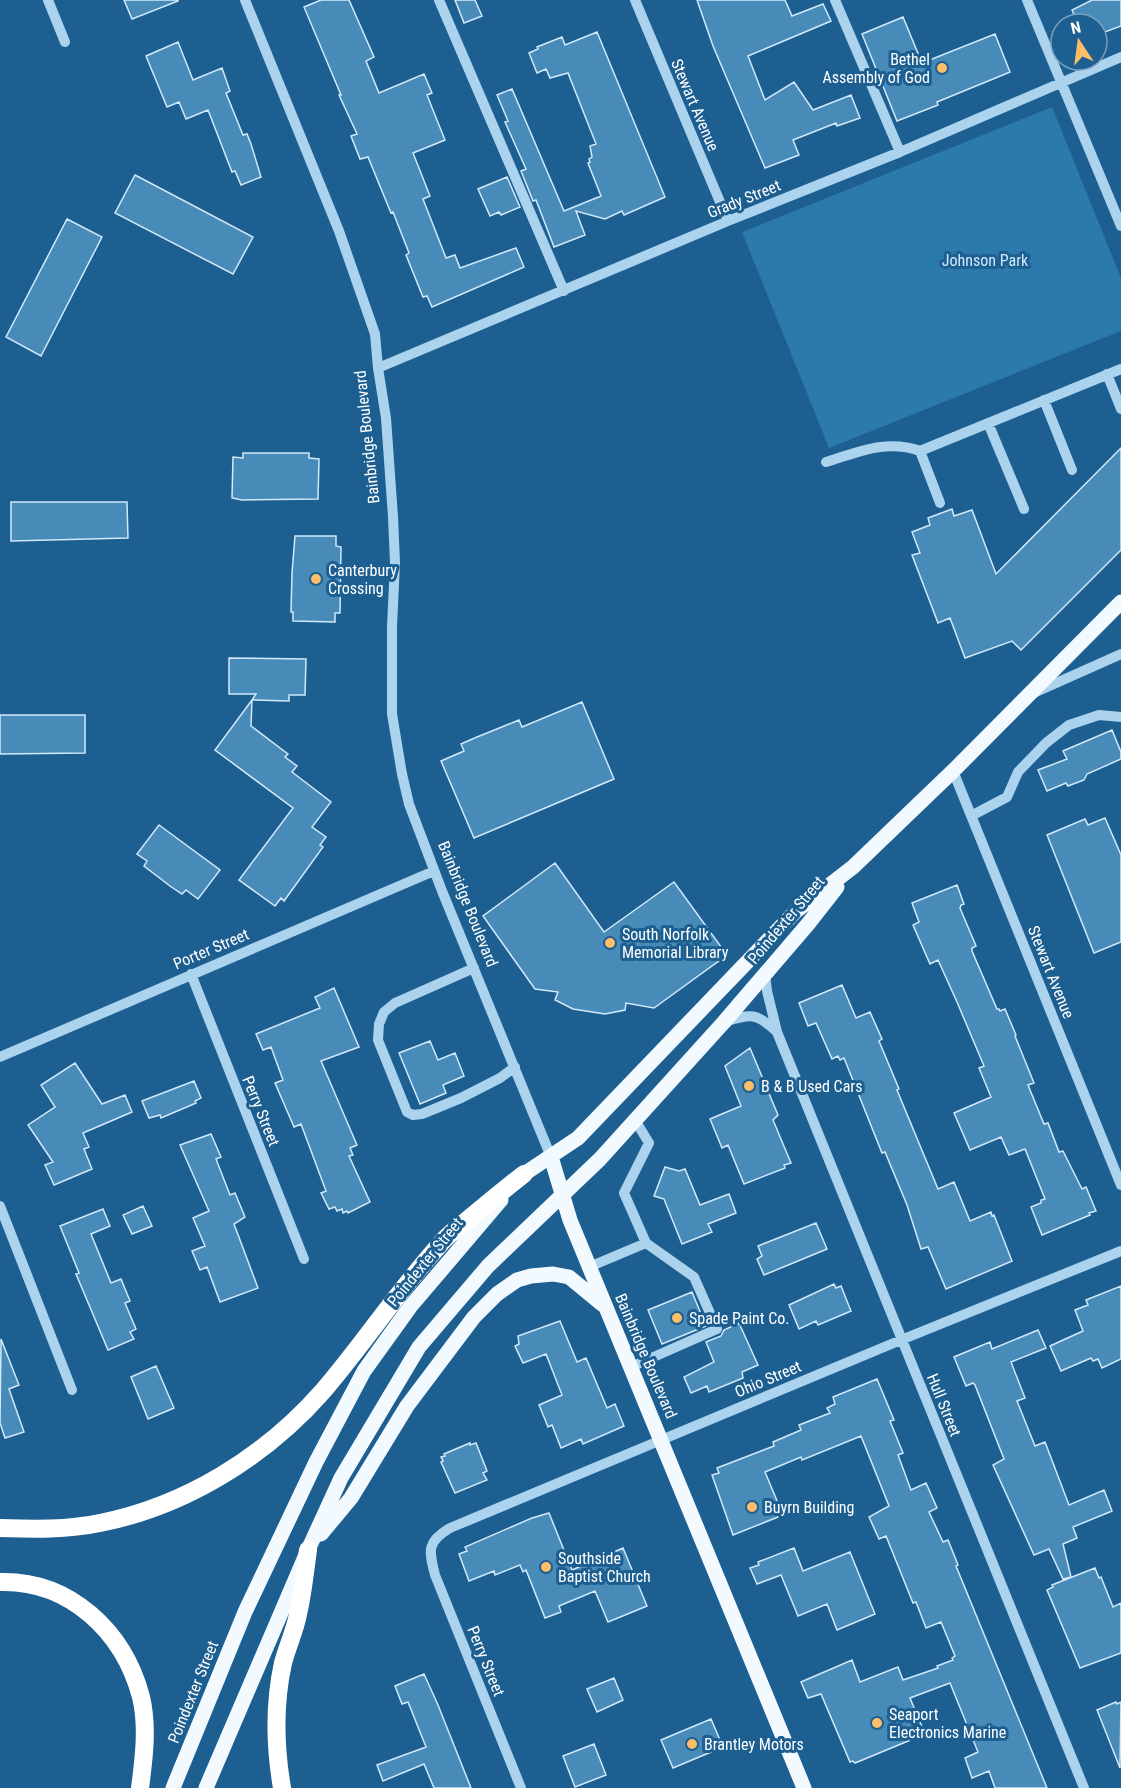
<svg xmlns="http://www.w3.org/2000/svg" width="1121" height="1788" viewBox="0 0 1121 1788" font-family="'Roboto Condensed',sans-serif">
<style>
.green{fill:#2c79ab}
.building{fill:#498bb8;stroke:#d1e9fa;stroke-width:1.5}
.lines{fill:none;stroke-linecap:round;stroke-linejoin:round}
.minor{stroke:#abd3ee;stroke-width:10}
.major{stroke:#f2f9ff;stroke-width:15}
.highway{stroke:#fff;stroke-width:18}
.poi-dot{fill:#febd68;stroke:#1c5f90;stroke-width:2}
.labels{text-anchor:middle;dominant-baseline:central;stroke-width:6;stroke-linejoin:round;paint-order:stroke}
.poi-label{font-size:16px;fill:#fff;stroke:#1c5f90;text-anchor:start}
.street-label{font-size:16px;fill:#fff;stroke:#1c5f90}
.park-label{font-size:16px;fill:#d1e9fa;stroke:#1c5f90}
</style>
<rect width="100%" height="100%" fill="#1c5f90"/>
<path class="green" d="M1052,107L1121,278V331L829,448L742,232Z"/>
<path class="building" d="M124,0H178V1L132,19Z
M321,0H349L374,57L366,61L379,93L424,74L432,93L427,95L445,140L413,153L430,196L423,199L446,258L455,255L460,268L516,248L524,267L432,307L427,296L423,297L406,255L409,253L393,212L391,213L368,157L360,159L351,136L357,134L339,95H341L304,7Z
M455,0H475L482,16L464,23Z
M697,0H785L792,16L823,4L831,21L748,56L765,100L794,82L813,110L851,95L860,118L837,126L836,123L793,140L799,155L765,168L713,46Z
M1092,0H1121V26L1097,35V24H1078L1072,10Z
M903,17L922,63L995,34L1010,72L937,102L938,105L897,121L862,34Z
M597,32L665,197L624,215L622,211L605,219L576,211L585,235L554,247L536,200L533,201L521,171L526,169L505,122L508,121L497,95L512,89L564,211L601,196L588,163L590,162L589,159L592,157L590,146L596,144L568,73L550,78L546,69L537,73L529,53L538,49L537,47L562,37L565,45Z
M178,42L193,80L222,68L230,91L226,93L243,135L247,134L251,144L261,177L241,185L235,171L232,172L208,110L186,119L179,102L167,107L146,56Z
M135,175L253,237L233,274L115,213Z
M507,177L520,207L501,215L499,212L490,216L478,189Z
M67,219L102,237L41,356L6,337Z
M1121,448V550L1021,650L1012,641L965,658L950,618L938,623L912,555L920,553L912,532L930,525L928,518L952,509L954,516L972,510L996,574Z
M243,453H309V458L319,459L318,499L242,500L232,498L233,457L243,458Z
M11,502H127L128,538L11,541Z
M295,536H336V546L341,547L340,613H335V622L293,621V612H291L292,573Z
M229,658L306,659L305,695H289V701L252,700L256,694H229Z
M252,700L251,726L288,754L285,757L297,766L292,772L331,802L312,827L326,837L320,845L323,847L284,901L281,898L275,906L239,880L293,808L215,750Z
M582,702L614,779L474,838L441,761L464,751L461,744L477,737L519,720L522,727Z
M0,715H85V753L0,754Z
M1112,730L1121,752V759L1087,774L1084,780L1068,786L1066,783L1047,791L1038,770L1067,759L1063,751Z
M1105,818L1121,855V942L1094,953L1047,835L1085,819L1088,825Z
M159,825L220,870L198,899L186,890L182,894L170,886L144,866L147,861L137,854Z
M555,863L604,932L674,882L727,955L654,1008L626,1003L625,1010L605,1014L573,1009L555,1000L558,992L535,989L483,916Z
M957,885L964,904L961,905L960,908L976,946L972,948V951L997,1009H999L1000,1011L1005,1009L1016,1035L1015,1036L1034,1083L1028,1085L1044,1124L1048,1123L1059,1152L1063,1151L1082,1189L1086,1187L1096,1211L1089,1213L1090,1215L1042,1235L1031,1207L1041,1203V1200L1045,1199L1025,1149L1009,1155L1001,1137L970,1150L954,1113L991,1097L979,1068L984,1066L957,1002L938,960L930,964L913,925L919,922L912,903Z
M842,985L856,1018L870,1012L882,1039L879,1041L899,1089L897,1090L938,1189L954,1182L970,1221L991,1212L992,1216L994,1215L1012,1261L946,1289L928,1247L921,1249L907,1205L885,1152L882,1153L844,1058L840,1060L838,1056L832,1059L816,1023L808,1026L799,1003Z
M334,988L359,1047L321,1061L357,1145L350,1148L353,1155L349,1156L370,1202L348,1213L347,1211L343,1213L342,1209L337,1211L335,1207L329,1209L321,1193L326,1191L301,1124L294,1127L275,1083L283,1080L271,1047L263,1050L256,1034L320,1008L315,997Z
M430,1041L438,1060L455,1053L464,1076L443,1085L446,1093L420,1104L399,1053Z
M750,1048L778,1115L773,1120L791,1163L784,1165L785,1168L744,1184L728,1145L722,1148L710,1119L741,1106L725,1066Z
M75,1063L102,1104L125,1095L132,1112L83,1133L89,1147L84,1149L92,1169L54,1185L45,1165L53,1162L28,1125L55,1107L41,1085Z
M194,1081L201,1098L195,1101L196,1103L161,1118L160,1115L149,1118L142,1101Z
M211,1134L221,1157L216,1159L230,1195L235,1193L245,1217L234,1224L258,1288L220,1302L207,1267L200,1270L192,1251L205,1246L193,1218L209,1211L180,1145Z
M665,1167L679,1171L685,1169L700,1205L729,1194L736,1213L708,1224L712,1232L682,1244L664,1199L654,1196Z
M143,1206L152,1226L132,1234L123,1215Z
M103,1209L110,1226L91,1234L111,1283L121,1279L130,1301L125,1303L136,1329L130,1332L134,1339L108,1350L76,1274L79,1273L60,1226Z
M816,1223L827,1249L764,1275L757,1259L762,1256L758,1246Z
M834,1284L836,1288L841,1286L851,1311L818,1325L816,1321L799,1329L789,1305Z
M1121,1286V1359L1102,1368L1098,1359L1093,1361L1091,1358L1061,1371L1050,1346L1083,1331L1075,1310L1088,1305L1086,1300Z
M692,1292L706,1326L662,1344L648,1310Z
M560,1321L577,1362L586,1358L607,1408L615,1404L624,1426L583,1444L581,1439L561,1448L552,1425L548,1427L539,1405L562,1395L546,1354L523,1363L515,1346L519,1344L518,1336Z
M739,1323L758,1365L742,1372L743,1378L709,1392L707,1386L691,1393L684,1377L714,1362L706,1342L721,1336L724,1330Z
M1038,1330L1046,1348L1011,1362L1025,1398L1017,1401L1035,1446L1045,1442L1069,1505L1104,1490L1112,1511L1073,1527L1077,1538L1063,1544L1071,1577L1063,1579L1049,1549L1034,1555L993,1465L1004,1459L975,1385L973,1383L966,1386L954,1357L990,1342L992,1349Z
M1,1339L19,1385L9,1389L24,1432L5,1438L0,1423Z
M156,1366L174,1408L148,1419L131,1377Z
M877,1379L894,1420L890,1421L903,1453L898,1455L911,1490L926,1483L937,1508L929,1512L943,1542L948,1540L958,1565L956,1566L1047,1788H995L989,1771L972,1778L965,1758L978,1752L950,1683L910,1698L925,1734L855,1763L853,1761L850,1762L821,1694L808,1698L801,1682L852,1660L860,1682L898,1667L903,1680L938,1668L937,1666L953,1660L952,1658L955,1656L941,1622L926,1628L916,1602L913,1603L886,1536L879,1539L869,1517L889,1506L861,1436L802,1460L801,1457L765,1472L783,1515L733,1535L712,1475L719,1473L717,1468L774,1446L773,1442L801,1430L799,1425L830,1413L827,1408L835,1404L833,1397Z
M470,1443V1445L476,1443L487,1471L483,1473L487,1480L455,1493L441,1462L443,1461L441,1457L445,1456L444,1454Z
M549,1513L572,1570L623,1548L647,1606L608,1622L595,1591L559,1606L561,1612L545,1618L526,1570L523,1572L520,1565L495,1575L494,1571L469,1581L459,1554L467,1551L465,1547L532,1518Z
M794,1548L803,1571L850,1552L875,1614L837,1630L827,1604L798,1616L781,1575L757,1584L750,1568L759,1565L758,1562Z
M1095,1568L1099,1578L1101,1577L1113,1607L1121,1603V1653L1080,1668L1047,1590L1053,1587L1052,1585Z
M424,1674L438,1705L471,1788H434L424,1764L383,1781L377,1765L426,1747L408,1702L402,1704L395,1686Z
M614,1678L623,1700L597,1712L587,1689Z
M1116,1702L1117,1704L1121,1702L1120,1768L1097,1710Z
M711,1719L723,1747L673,1768L661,1740Z
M594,1744L606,1775L575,1787L563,1756Z"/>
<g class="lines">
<path class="minor" d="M48,0L65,42
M245,0L339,231L375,334L378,368L386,418L393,517L395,563L392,626V714L402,774L409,804L442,891L551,1157
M439,0L564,291
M635,0L728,221
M835,0L900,152
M1027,0L1121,226
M378,368L728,221L900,152L1121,57
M1107,374L1121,409
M1044,400L1072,470
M988,423L1024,509
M920,451L940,503
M826,462C858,452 887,439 920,451L1121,369
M1036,692L1121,654
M953,771L1121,1185
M971,816L1007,797L1018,772L1046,743L1069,725L1099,715L1121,717
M474,968L395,1003L384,1012L379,1024L378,1040L407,1112L413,1115L422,1114L461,1098L500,1078L515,1067
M191,974L304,1259
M765,974L767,991L777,1032L1084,1788
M724,1022C751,1014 756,1012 777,1032
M0,1057L434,871
M0,1206L72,1390
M589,1267L646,1243L624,1193L649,1143L635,1120
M631,1367L717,1329L694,1277L646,1243
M521,1788L435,1575C429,1551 426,1542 450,1528L901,1340L1121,1251"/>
<path class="major" d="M551,1157L570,1220L804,1788
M516,1182L524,1174L578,1138L796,911L853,867L953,771L1121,602
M321,1534L351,1498L407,1406L474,1317L497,1294L517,1280L531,1276L553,1274L569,1277L603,1305
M173,1788L245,1612L316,1462L364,1371L410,1307L501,1200
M206,1788L308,1550L341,1478L419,1347L488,1266L600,1159L724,1022L808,924L837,887"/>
<path class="highway" d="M0,1528C33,1529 67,1530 100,1523C186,1506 266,1456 323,1391C365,1342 400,1288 443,1241C451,1232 462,1225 471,1217C488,1203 506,1188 524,1174
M0,1582C70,1580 124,1632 141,1697C148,1726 144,1758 140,1788
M282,1788C275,1747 274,1704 283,1663C287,1647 295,1631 298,1614C303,1593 305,1571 308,1550"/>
</g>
<g class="poi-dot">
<circle cx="942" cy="68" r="6"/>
<circle cx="316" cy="579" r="6"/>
<circle cx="610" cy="943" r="6"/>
<circle cx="749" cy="1086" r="6"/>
<circle cx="677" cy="1318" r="6"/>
<circle cx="752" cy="1507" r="6"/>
<circle cx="546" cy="1567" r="6"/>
<circle cx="877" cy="1723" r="6"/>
<circle cx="692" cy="1744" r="6"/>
</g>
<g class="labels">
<g class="poi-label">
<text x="930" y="59" text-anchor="end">Bethel<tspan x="930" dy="18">Assembly of God</tspan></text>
<text x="328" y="570">Canterbury<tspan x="328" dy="18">Crossing</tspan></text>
<text x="622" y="934">South Norfolk<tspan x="622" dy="18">Memorial Library</tspan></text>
<text x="761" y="1086">B &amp; B Used Cars</text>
<text x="689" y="1318">Spade Paint Co.</text>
<text x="764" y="1507">Buyrn Building</text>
<text x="558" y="1558">Southside<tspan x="558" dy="18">Baptist Church</tspan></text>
<text x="889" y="1714">Seaport<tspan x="889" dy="18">Electronics Marine</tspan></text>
<text x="704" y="1744">Brantley Motors</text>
</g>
<g class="street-label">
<text transform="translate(695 105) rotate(67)">Stewart Avenue</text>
<text transform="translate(744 199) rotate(-22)">Grady Street</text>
<text transform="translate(367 437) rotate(-96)">Bainbridge Boulevard</text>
<text transform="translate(468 904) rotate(68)">Bainbridge Boulevard</text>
<text transform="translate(786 920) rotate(-50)">Poindexter Street</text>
<text transform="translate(211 949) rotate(-23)">Porter Street</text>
<text transform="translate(1051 972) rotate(68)">Stewart Avenue</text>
<text transform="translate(261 1111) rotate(68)">Perry Street</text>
<text transform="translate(425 1262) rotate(-51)">Poindexter Street</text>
<text transform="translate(646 1356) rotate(67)">Bainbridge Boulevard</text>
<text transform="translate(768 1379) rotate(-23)">Ohio Street</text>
<text transform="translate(944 1405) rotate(68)">Hull Street</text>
<text transform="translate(486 1661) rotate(68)">Perry Street</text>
<text transform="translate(193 1692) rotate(-68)">Poindexter Street</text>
</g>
<g class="park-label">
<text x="985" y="260">Johnson Park</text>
</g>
</g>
<g transform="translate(1079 42) rotate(347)"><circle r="28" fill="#1c5f90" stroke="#779fbc" stroke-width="1.5"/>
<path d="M0-4.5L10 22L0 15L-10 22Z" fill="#febd68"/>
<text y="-9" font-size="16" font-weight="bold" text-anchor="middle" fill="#ffffff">N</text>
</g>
</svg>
